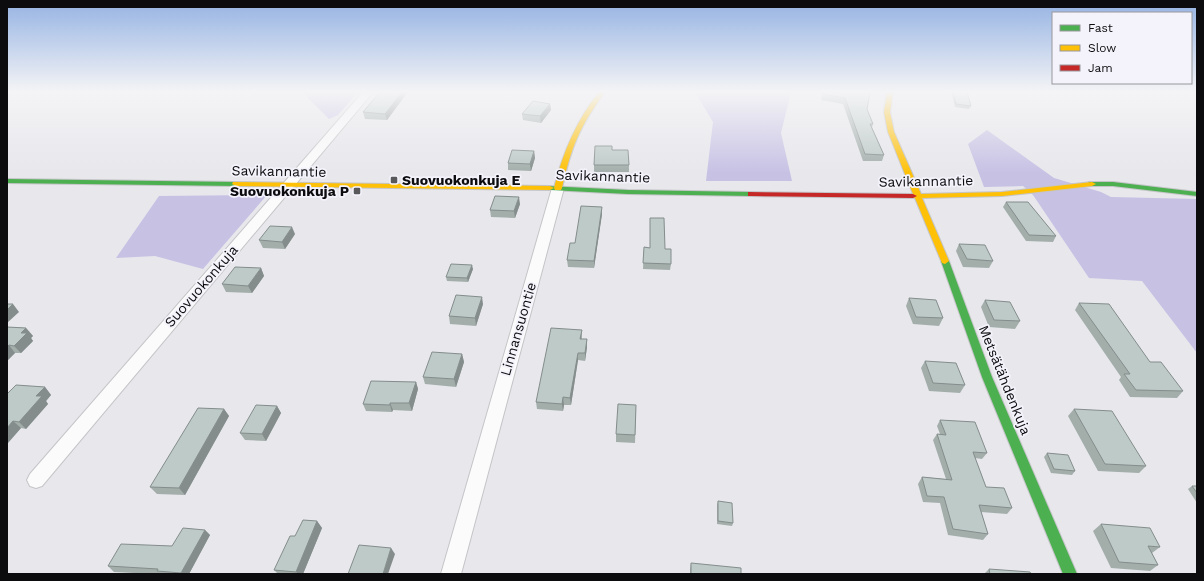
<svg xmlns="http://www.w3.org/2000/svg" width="1204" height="581" viewBox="0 0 1204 581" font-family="'Work Sans',sans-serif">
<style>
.forest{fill:#c7c1e4}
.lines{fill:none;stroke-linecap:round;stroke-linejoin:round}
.street-casing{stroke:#c5c5c8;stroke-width:2}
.fast-casing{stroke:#c5c5c8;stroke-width:2}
.slow-casing{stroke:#c5c5c8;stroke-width:2}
.jam-casing{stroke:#c5c5c8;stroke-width:2}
.street{fill:#fbfbfc;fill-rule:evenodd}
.fast{fill:#4caf50;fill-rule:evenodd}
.slow{fill:#ffc107;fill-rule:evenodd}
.jam{fill:#c62828;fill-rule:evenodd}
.wall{fill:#a3aeab}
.shaded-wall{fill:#848d8b}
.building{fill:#bdcac7;stroke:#848d8b}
.poi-dot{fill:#59595c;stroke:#f4f3fb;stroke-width:1.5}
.labels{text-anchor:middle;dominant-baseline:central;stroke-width:3.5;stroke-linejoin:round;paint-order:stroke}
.street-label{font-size:14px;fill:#0c0c0e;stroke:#f4f3fb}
.poi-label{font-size:14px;font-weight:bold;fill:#0c0c0e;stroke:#f4f3fb;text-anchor:start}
</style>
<rect width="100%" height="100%" fill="#e7e7ec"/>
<path class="forest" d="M302,92H358L338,115L329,119Z
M695,92H791L781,133L792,181H706L713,122Z
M987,130L1054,178L1101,192L1111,197L1197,199V353L1142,281L1089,278L1033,195L1023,186L984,187L968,144Z
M267,195L203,269L155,256L116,258L159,196Z"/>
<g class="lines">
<g class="street-casing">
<path id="street" d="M363,92H373L42,486L36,488L30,486L27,480L30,474Z
M558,184L564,188L461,574H441L552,188Z"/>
</g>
<g class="fast-casing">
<path id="fast" d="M7,179L236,182L240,184L236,186L7,183Z
M1089,182H1113L1197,192V196L1113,186H1092L1088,184Z
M547,186L628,190L751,192L755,194L751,196L628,194L550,190L546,188Z
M945,258L949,261L992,377L1077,574H1063L982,377L941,261Z"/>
</g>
<g class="slow-casing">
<path id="slow" d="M599,92H605C580,126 571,147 562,188L561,190H555L554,188C563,152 576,121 599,92Z
M887,92H893L890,112L894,132L921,194L1002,192L1092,182L1096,184L1092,186L1002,196L922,198L949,261L945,264L942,263L915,198L909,196L913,194L888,132L884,112Z
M233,182L550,186L554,188L550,190L236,186L232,184Z"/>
</g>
<g class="jam-casing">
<path id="jam" d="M748,192L913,194L917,196L913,198L751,196H748Z"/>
</g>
<use href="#street" class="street"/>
<use href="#fast" class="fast"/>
<use href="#slow" class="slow"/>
<use href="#jam" class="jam"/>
</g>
<path class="wall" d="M823,92H870L867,109L873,124L872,127L884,155L882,161H863L843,104L821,100Z
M951,92H967L971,106L969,109L955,107Z
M407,93L387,120L365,119L363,112Z
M550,104L551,110L541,123L523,120L522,114Z
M612,150L629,165V172H594V165Z
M534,151L535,158L531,171L508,170V163Z
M1006,202L1056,236L1053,242L1026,241L1003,207Z
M520,204L515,218L491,217L490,210Z
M602,214L594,268L568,267L567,260L575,243Z
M650,218L665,249L671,264L670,270L643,269L644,247L650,248Z
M295,234L285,249L263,248L259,240Z
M959,244L993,261L989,268L963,267L956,251Z
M261,268L264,276L252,293L226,292L222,284Z
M473,269L468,282L447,281L446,277Z
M909,298L943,318L939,326L913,324L906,306Z
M985,300L1020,321L1015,329L989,327L981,307Z
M1079,303L1150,362L1183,391L1177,398L1130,397L1119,380L1121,377L1075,310Z
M483,304L476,326L450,324L449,316Z
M7,327L26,328L33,336L31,338L33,341L21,353H15L7,361Z
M582,330V339H587V347L585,361L578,360L571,405H564L563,411L537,409L536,402Z
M462,354L464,362L456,387L425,384L423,377Z
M925,361L965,385L960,393L929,391L921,368Z
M416,382L418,389L412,411L393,410L392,412L366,411L363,404Z
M45,387L51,395L46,401L48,404L26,429L21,428L7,444V394Z
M636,405L635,443L616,442V434Z
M277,406L281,413L266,441L245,440L240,433Z
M224,409L229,416L185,495L157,494L150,487Z
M1074,409L1146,466L1139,473L1098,471L1068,416Z
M940,420L987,453L982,459L975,458L986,487L1012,508L1007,514L981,512L988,534L983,540L948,535L940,503L923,502L918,484L922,477L946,479L933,440L937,434H940L937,426Z
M1047,453L1075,471L1072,475L1051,473L1044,457Z
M1192,486H1197V503L1188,489Z
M718,501L733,523L732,526L717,524V505Z
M317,521L322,528L303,574H278L274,570L295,536Z
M1101,524L1160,547L1152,553L1158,565L1150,571L1111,568L1093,531Z
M205,530L210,535L189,574H154L114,572L108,566L172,546Z
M691,563L741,574H690V569Z
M989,569L1031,574H984Z"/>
<path class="shaded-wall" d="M402,92H407V93L387,120L385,114Z
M550,104L551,110L541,123L540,116Z
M534,151L535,158L531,171L530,164Z
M519,197L520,204L515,218L514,211Z
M602,207V214L594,268V261Z
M292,227L295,234L285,249L282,242Z
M472,265L473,269L468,282L467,278Z
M261,268L264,276L252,293L248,286Z
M482,297L483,304L476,326L475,318Z
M13,304L19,312L7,323V310Z
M26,328L33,336L31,338L33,341L21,353L14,346L21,333Z
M587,339V347L585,361V353Z
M9,345L15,353L7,361V347Z
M578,353V360L571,405L570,398Z
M462,354L464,362L456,387L454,379Z
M416,382L418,389L412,411L409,403Z
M45,387L51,395L46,401L48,404L26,429L19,422L36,396Z
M563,397L564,405L563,411L562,404Z
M390,403L393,410L392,412L390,405Z
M277,406L281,413L266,441L262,434Z
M224,409L229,416L185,495L179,488Z
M13,421L21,428L7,444V428Z
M317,521L322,528L303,574H298L296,572Z
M205,530L210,535L189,574H182L181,573Z
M391,548L395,554L388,574H383Z"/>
<path class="building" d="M380,92H402L385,114L363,112Z
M823,92H870L867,109L873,124H870L884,155L865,154L845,98L822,94Z
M953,92H967L971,106L956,104Z
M533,101L550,104L540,116L522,114Z
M595,146H612V150H628L629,165H594Z
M512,150L534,151L530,164L508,163Z
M495,196L519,197L514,211L490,210Z
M1006,202H1028L1056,236L1029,235Z
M581,206L602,207L594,261L567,260L570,243H575Z
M650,218H664L665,249H671V264L643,263L644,247L650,248Z
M270,226L292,227L282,242L259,240Z
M959,244L985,245L993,261L967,259Z
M451,264L472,265L467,278L446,277Z
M235,267L261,268L248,286L222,284Z
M456,295L482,297L475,318L449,316Z
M909,298L936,300L943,318L916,317Z
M985,300L1010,302L1020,321L994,320Z
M1079,303L1109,304L1150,362H1161L1183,391L1136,390L1124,374H1130Z
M7,304H13L7,310Z
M7,327L26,328L21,333H27L14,346L9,345L7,347Z
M551,328L582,330L580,339H587L585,353H578L570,398L563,397L562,404L536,402Z
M432,352L462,354L454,379L423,377Z
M925,361L956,363L965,385L933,383Z
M371,381L416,382L409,403H390V405L363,404Z
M16,385L45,387L36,396H42L19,422L13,421L7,428V394Z
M618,404L636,405L635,435L616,434Z
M256,405L277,406L262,434L240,433Z
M198,408L224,409L179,488L150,487Z
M1074,409L1112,411L1146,466L1105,464Z
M940,420L975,422L987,453L973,452L986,487L1004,488L1012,508L979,505L988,534L953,529L944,497L927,496L922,477L952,480L937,434L946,435Z
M1047,453L1068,455L1075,471L1054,469Z
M1192,486H1197V493Z
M718,501L732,503L733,523L718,521Z
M303,520L317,521L296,572L274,570L290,536H295Z
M1101,524L1150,528L1160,547L1148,546L1158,565L1119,562Z
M183,528L205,530L181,573L157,571L158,569L108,566L121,544L172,546Z
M359,545L391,548L383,574H348Z
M691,563L741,568V574H691Z
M989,569L1030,572L1031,574H990Z"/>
<linearGradient id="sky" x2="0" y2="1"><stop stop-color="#95b3e3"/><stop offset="0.53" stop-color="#f4f4f6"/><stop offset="1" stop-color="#f4f4f6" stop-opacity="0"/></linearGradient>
<rect width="1204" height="173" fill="url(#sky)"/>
<g class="poi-dot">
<rect x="390" y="176" width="8" height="8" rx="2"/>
<rect x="353" y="187" width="8" height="8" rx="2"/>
</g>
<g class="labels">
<g class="street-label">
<text transform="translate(279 171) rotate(1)">Savikannantie</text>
<text transform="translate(603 176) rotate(2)">Savikannantie</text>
<text transform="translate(926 181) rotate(-1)">Savikannantie</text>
<text transform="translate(201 286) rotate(-49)">Suovuokonkuja</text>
<text transform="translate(518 329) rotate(-74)">Linnansuontie</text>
<text transform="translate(1005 380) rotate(68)">Metsätähdenkuja</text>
</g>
<g class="poi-label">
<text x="402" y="180">Suovuokonkuja E</text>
<text x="349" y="191" text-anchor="end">Suovuokonkuja P</text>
</g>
</g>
<rect width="1204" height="581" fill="none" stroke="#0c0c0e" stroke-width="16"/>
<rect x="1052" y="12" width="140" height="72" fill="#f4f3fb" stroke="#97979c"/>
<rect x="1060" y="25" width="20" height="6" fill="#4caf50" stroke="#97979c"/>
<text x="1088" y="32" font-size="12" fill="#0c0c0e">Fast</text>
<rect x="1060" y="45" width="20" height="6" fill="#ffc107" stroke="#97979c"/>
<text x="1088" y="52" font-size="12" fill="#0c0c0e">Slow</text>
<rect x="1060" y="65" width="20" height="6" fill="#c62828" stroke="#97979c"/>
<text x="1088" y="72" font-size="12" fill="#0c0c0e">Jam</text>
</svg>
